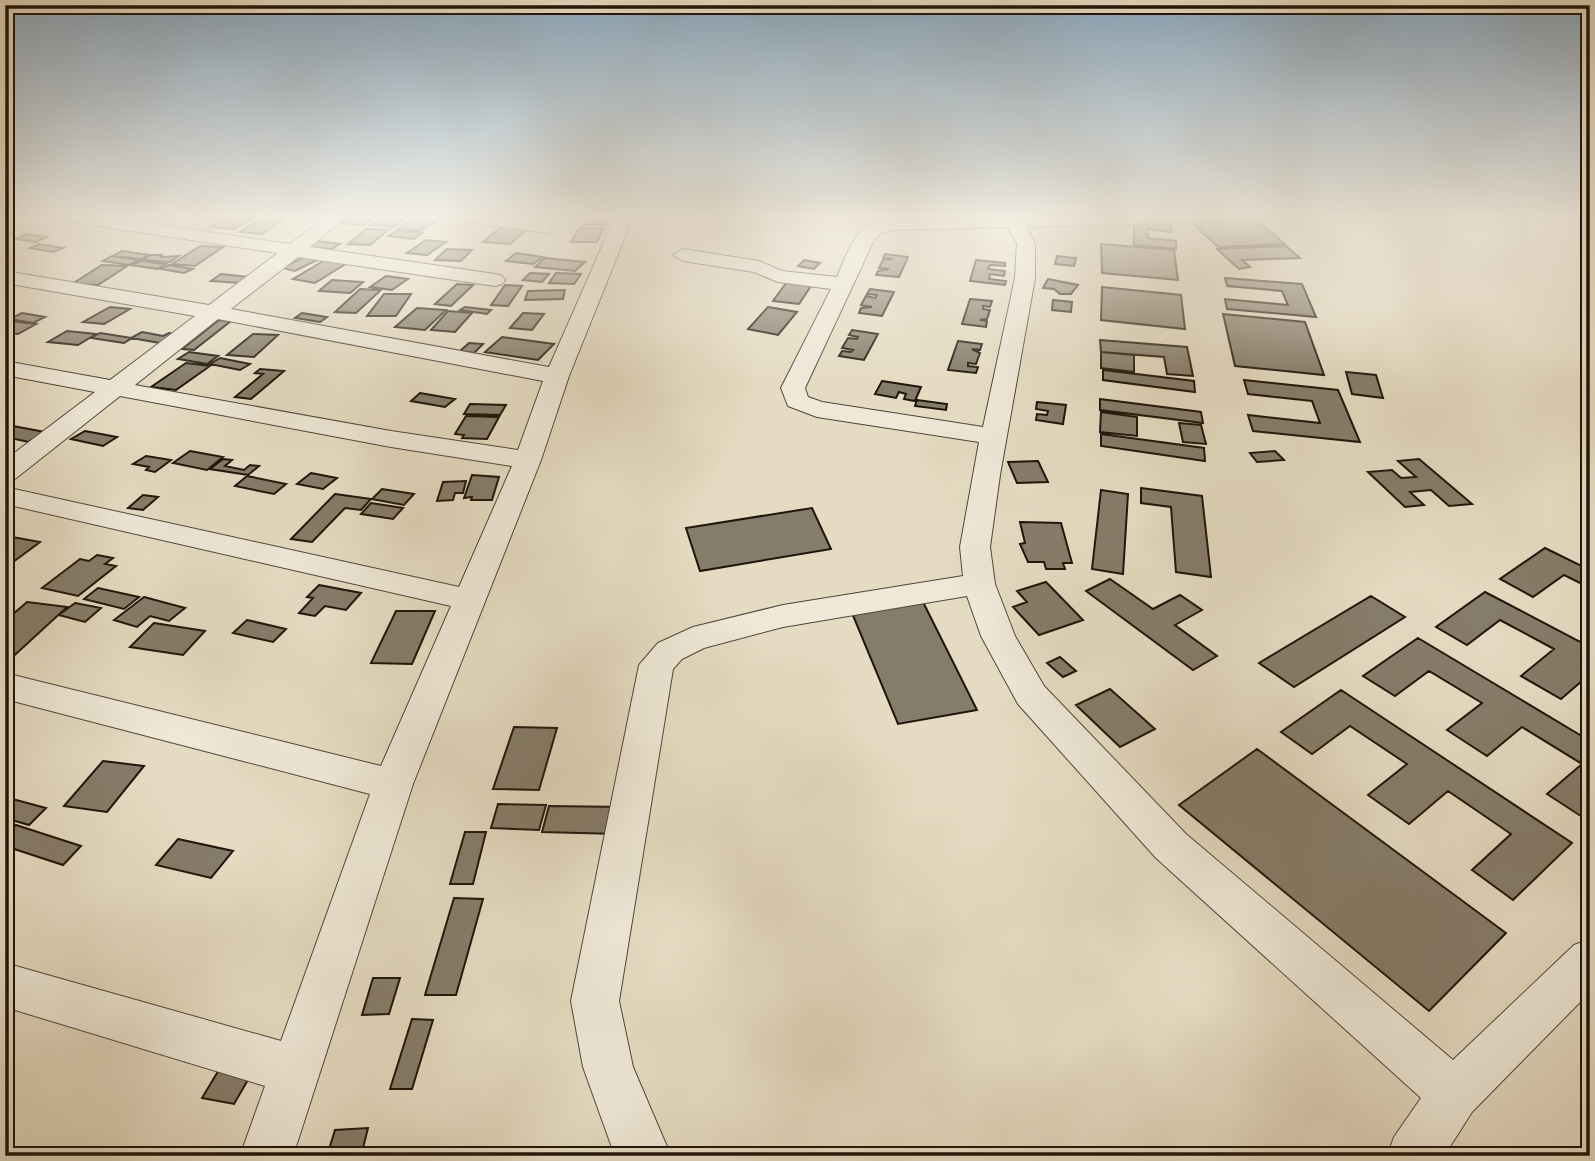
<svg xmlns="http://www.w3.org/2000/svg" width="1595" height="1161" viewBox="0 0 1595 1161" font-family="'Old Standard TT',serif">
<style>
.building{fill:#867c6a;stroke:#20150a;stroke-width:2}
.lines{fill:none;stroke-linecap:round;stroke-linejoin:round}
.minor-casing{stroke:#514638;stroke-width:2}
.minor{fill:#eee8d7;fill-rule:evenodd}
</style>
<rect width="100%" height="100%" fill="#e5dbc2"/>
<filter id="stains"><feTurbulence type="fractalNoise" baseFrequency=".00286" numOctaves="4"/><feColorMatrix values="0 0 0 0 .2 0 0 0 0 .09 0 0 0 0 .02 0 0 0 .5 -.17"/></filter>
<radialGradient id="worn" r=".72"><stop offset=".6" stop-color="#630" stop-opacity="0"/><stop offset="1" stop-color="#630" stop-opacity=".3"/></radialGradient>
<path class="building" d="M226,217H255L234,229L209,227Z
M264,217H288L262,234L240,232Z
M348,217H352L372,219L363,225L340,223Z
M382,217H406L393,227L371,225Z
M417,217H442L421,231L399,228Z
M588,217H610L607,225H584Z
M1253,217L1285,244L1218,247L1189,220Z
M1134,221L1171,225L1172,232L1147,229L1148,238L1176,241V249L1134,245Z
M501,227L527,229L510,244L483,242Z
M579,228H604L597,242H571Z
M366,229L388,230L370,245L348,244Z
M397,230L422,233L414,239L389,236Z
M26,234L46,237L36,242L16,239Z
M426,240L446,242L427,255L407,253Z
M316,241L340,244L332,249L308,247Z
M39,244L63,248L53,252L30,248Z
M1101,244L1174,250L1178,280L1102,273Z
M200,246L223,247L195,266L172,264Z
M1286,246L1300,258L1242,260L1250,267L1239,269L1217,249Z
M447,249L472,250L461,261L435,260Z
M122,251L149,255L141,259L113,256Z
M516,253L543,257L533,264L506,261Z
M885,254L908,257L899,277L876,275L878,271L889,269L879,268L883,260L893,259L883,258Z
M151,255H162L161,257L179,256L170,262L142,260Z
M112,256L138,260L129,265L103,261Z
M1057,256L1076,258L1074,266L1055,264Z
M304,257L317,260L295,271L282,268Z
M545,258L585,262L575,271L535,267Z
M325,260L347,263L315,283L293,279Z
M804,260L820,263L814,269L798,266Z
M976,260L1005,263V266L990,265L988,269L1005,271L1004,276L990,274L989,279L1006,281L1005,285L970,281Z
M141,261L166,264L157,269L131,265Z
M102,265L127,266L98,285L72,284Z
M169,265L193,269L184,273L161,269Z
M530,273L549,274L542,282L523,280Z
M556,273L581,274L574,284L549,283Z
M221,274L249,277L240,283L211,281Z
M386,276L408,279L392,290L370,287Z
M1225,278L1302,284L1316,317L1227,309L1225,299L1288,305L1282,291L1227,286Z
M1048,279L1078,285L1071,294H1060L1054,289L1043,288Z
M332,280L363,282L350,293L319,291Z
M786,283L811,286L799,304L773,301Z
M457,284L473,285L451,306L435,304Z
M505,285L522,286L508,306L491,305Z
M1102,287L1181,295L1185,329L1101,320Z
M360,289L381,290L356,313L335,312Z
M870,289L894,292L882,316L859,313L861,308L872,307L861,305L866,296L875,298L877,295L867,294Z
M565,290L563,299L525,300L528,291Z
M384,294H411L396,316H367Z
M970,299L992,301L990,307L983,306V309L990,310L987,319L980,320L987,321L986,327L962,324Z
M1053,300L1072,302L1071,312L1052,310Z
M110,307L130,309L104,324L83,322Z
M465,307L491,310L487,314L460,310Z
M768,307L797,312L778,335L748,329Z
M417,308L446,310L425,330L395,327Z
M448,311L472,313L455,332L431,330Z
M22,313L45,317L33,323L10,319Z
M302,313L327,317L320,322L295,318Z
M523,313L544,314L532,330L510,328Z
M1223,314L1305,322L1324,375L1235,366Z
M219,320L231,321L194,350L182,349Z
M9,321L36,324L18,334L5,333V323Z
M852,330L878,334L864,360L839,356L842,351L851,352L853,350L842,348L848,338L857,339L858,337L849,335Z
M67,331L96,334L78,345L48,342Z
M142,332L163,336L169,333L177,334L160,343L131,338Z
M100,333L132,338L124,343L91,338Z
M253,334L278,335L254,357L227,355Z
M502,337L554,344L538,360L485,352Z
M1100,340L1187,347L1193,376L1167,374L1164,357L1101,352Z
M958,341L982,344L980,350L972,349L980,353L976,364L968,363V366L978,367L976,373L948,370Z
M469,343L483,344L474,353L460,351Z
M189,352L218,356L207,364L178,359Z
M1101,352L1134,355V372L1101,368Z
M220,358L250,364L240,370L210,364Z
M186,363L210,366L176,390L151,387Z
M260,369L284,371L251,399L235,397L263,374L255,373Z
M1103,370L1194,381L1195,392L1103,380Z
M1346,372L1376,375L1383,398L1352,394Z
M1244,380L1338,390L1360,442L1253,431L1248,415L1320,423L1312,401L1248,394Z
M882,381L921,387L915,401L904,399L906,394L899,392L896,398L875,394Z
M420,393L455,399L445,407L411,401Z
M1100,399L1201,412L1203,423L1100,410Z
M917,400L947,404L946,410L915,406Z
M1037,402L1066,405L1063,424L1036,420L1037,414L1047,415L1048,411L1036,409Z
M470,404L506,405L500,415L464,414Z
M1101,412L1137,417V436L1100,432Z
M466,416L499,417L487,439L462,438L464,435L455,434Z
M1179,423L1201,425L1206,444L1183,442Z
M13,426L45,432L29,442L5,437V430Z
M85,431L117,437L103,446L71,439Z
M1101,434L1204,448L1205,461L1101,446Z
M190,451L223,457L207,470L173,463Z
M1275,451L1284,460L1257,462L1250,453Z
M146,456L171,460L155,472L146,470L149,467L133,464Z
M223,459L232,460L225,466L244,470L250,465L259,466L248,475L210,469Z
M1419,459L1472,504L1449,506L1431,490L1410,492L1424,505L1405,507L1368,472L1392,470L1401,478L1416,477L1398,461Z
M1038,461L1048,482L1017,483L1008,462Z
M311,473L337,478L323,489L297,484Z
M472,475L499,477L492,500H471L472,497L464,498Z
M247,476L286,484L274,494L235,486Z
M466,481L463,493H455L453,500L437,501L443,482Z
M1141,488L1202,496L1211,577L1176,572L1171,507L1141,503Z
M382,489L414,494L404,505L372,499Z
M1101,490L1128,494L1123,574L1092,569Z
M335,494L371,499L361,510L345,508L312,542L291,539Z
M143,495L158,497L143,510L128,508Z
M371,503L403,508L393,519L361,514Z
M812,508L831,549L700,571L686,528Z
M1020,522L1061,523L1072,563H1063L1065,569H1046L1044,562H1028L1020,544L1025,543Z
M7,536L40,542L5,568Z
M1545,548L1590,570V588L1564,575L1533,597L1500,579Z
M97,555L113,558L105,564L116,566L78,596L42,588L80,559L89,561Z
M1110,579L1153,609L1180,595L1202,610L1175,625L1217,656L1193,670L1086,591Z
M1046,582L1083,620L1039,635L1013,607L1027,602L1017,591Z
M319,585L361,593L346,610L325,606L315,616L299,613L313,598L307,597Z
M98,588L139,597L124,609L84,599Z
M1485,592L1590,647V674L1561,699L1521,676L1554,649L1500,620L1467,645L1436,627Z
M1371,596L1405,617L1294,687L1259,663Z
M144,597L185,608L169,621L150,616L137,627L114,620Z
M27,602L67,607L5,664V621Z
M923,602L977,710L898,724L852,613Z
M75,603L101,608L85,622L59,615Z
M396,611H435L412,664L371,663Z
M247,620L286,629L273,642L233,633Z
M154,623L205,631L183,655L130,647Z
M1418,638L1590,741V822L1547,794L1582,764L1522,727L1487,756L1447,730L1482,703L1429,671L1395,696L1363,676Z
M1060,657L1076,671L1063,677L1047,663Z
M1110,689L1155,729L1120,747L1076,705Z
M1341,690L1572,843L1513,900L1472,870L1511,834L1448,791L1409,824L1368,795L1407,764L1350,726L1312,754L1281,732Z
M514,727L557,728L539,790L493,789Z
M1257,749L1506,933L1429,1011L1179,805Z
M103,761L144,766L107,812L64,806Z
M5,797L46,808L29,825L5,818Z
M498,804L546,805L539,830L491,828Z
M549,806L623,807L618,834L542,832Z
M16,825L81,846L63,865L5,846V835Z
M465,832H486L473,884H450Z
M178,839L233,851L211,878L156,865Z
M454,898L483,899L456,995H425Z
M373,978H400L389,1014L362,1015Z
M412,1019L433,1020L412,1089H390Z
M229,1053L260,1059L234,1104L202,1098Z
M368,1128L361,1156H327L335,1130Z"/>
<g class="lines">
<g class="minor-casing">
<path id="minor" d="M5,217H16L5,223Z
M61,217H107L290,244L326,217H346L310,247L495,274L502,276L505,280L502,284L495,286L298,257L231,309L549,367L615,217H633L569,376L541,460L413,784L293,1156H240L265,1086L5,1007V963L281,1041L370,794L5,699V673L381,766L451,606L5,504V487L459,587L512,466L391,447L120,396L15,479L5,481V460L95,392L5,375V361L110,380L195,316L5,283V271L209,305L278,253L70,222ZM218,319L543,381L518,450L391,431L135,385Z
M459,217C480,217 543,213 556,228L547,233L468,222Z
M988,217H1203L1194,222L1026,227L1035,243V278L1000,475L990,547L995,584L1015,636L1044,686L1186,834L1453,1060L1574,945L1590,939V992L1472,1112L1444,1156H1387L1394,1137L1421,1098L1156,858L1018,704L981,636L967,596L783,627L704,648L682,659L673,669L619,1001L633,1067L671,1156H615L583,1067L571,1001L639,665L658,643L693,627L783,605L963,576L960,547L979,442L817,417L788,406L781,388L831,289L778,282L754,272L683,261L673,255L683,249L759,261L782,271L837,277C843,263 849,245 859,233C878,211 959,218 988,217ZM1008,227L1017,243L1015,278L983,427L822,402L808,397L805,388L874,240L881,233L895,230Z"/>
</g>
<use href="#minor" class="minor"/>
</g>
<linearGradient id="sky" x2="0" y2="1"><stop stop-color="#8ca9c0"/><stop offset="0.57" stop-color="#f3efe4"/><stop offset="1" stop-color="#f3efe4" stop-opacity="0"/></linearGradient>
<rect width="1595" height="380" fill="url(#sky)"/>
<rect width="1595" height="1161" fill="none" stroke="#e5dbc2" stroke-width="28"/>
<rect x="7" y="7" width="1581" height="1147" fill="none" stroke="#20150a" stroke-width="3.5"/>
<rect x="14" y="14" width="1567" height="1133" fill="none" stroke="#20150a" stroke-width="2"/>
<rect width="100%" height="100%" filter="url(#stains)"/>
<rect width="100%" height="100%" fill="url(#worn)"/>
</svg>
